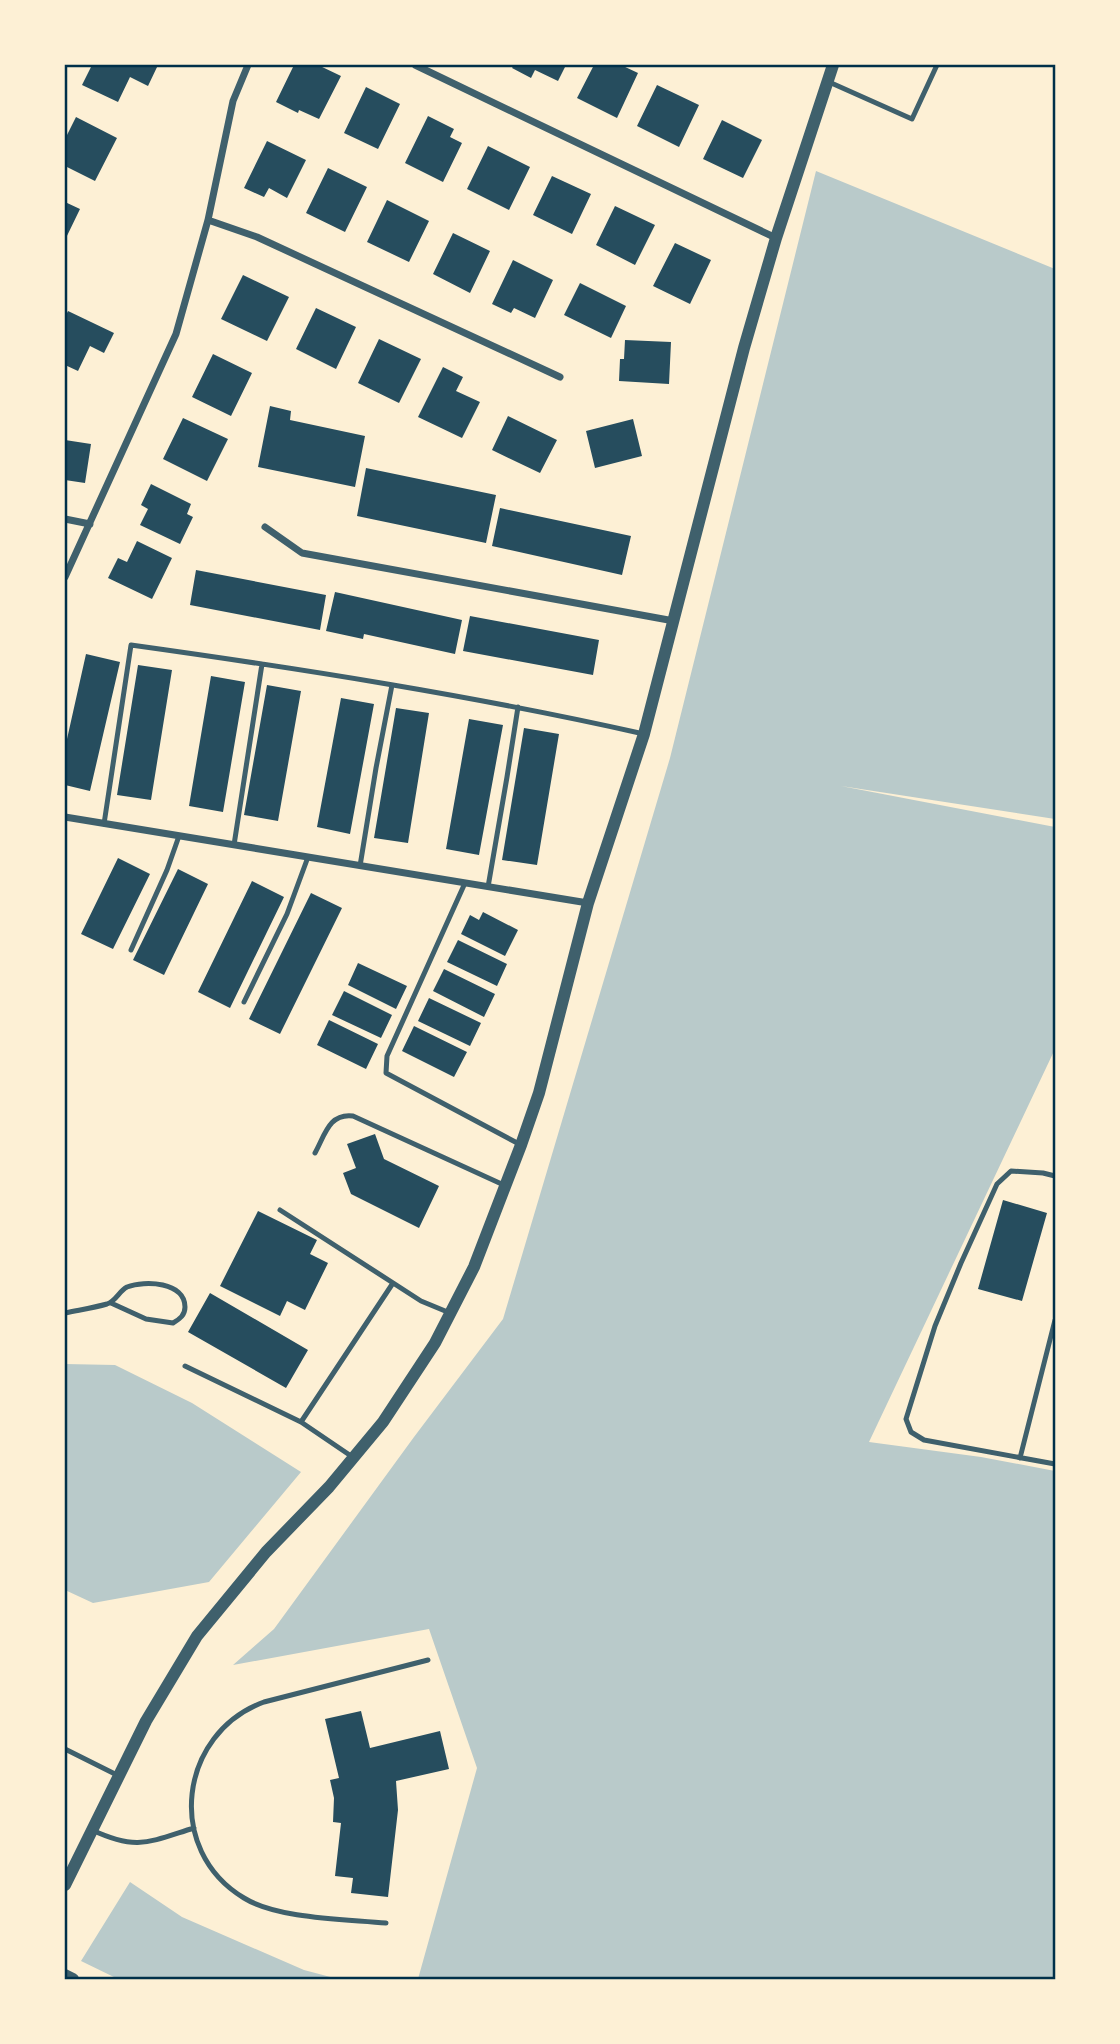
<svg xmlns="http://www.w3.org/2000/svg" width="1120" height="2044" viewBox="0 0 1120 2044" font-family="Figtree,sans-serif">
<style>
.green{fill:#b9caca}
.building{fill:#264d5e}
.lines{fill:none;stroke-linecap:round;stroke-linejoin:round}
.service{stroke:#3f606c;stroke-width:5}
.minor{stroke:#3f606c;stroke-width:7}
.tertiary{stroke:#3f606c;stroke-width:12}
.neatline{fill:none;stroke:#003049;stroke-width:2.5}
</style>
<rect width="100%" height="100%" fill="#fdf0d5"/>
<path class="green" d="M816,171L1055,269V819L841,786L1055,827V1049L869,1442L981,1457L1055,1471V1979H418L477,1768L429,1629L233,1665L274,1629L414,1437L503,1319L670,758Z
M65,1364L115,1365L192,1403L301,1472L209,1582L93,1603L65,1590Z
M130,1882L182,1917L304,1970L338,1979H118L81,1961Z"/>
<path class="building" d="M92,65H158L148,86L130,77L118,102L82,85Z
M294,65H318L341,76L319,119L299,110L298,113L276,102Z
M514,65H566L558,81L535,70L531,78L512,68Z
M594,65H621L638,73L617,118L577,98Z
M657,85L699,105L679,147L637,126Z
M366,87L400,104L378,149L344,133Z
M428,116L454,129L450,137L462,143L443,182L405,163Z
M76,117L117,138L95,181L65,166V139Z
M722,120L762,140L743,178L703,159Z
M267,141L306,160L287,198L269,188L264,197L244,188Z
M488,146L530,167L509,210L467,189Z
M328,168L367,187L345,232L306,213Z
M552,176L591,194L572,234L533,215Z
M387,200L429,221L409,262L367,242Z
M65,202L80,209L65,240Z
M615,206L655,225L635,265L596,245Z
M453,233L490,251L470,293L433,274Z
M675,243L711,260L690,304L653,286Z
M513,260L553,280L535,318L514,308L511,313L492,304Z
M243,275L289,297L267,341L221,319Z
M580,283L626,306L611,338L564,315Z
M316,308L356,327L336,369L296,349Z
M68,311L114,333L104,353L90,346L78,371L65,365V317Z
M379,339L421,359L399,403L358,383Z
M625,340L671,342L669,384L619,381L620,359H624Z
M213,354L252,373L231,416L192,397Z
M443,367L463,377L456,391L480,402L462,438L418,417Z
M270,406L291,411L290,420L365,436L355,487L258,467Z
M508,416L557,440L540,473L492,450Z
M183,418L228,439L207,481L163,459Z
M633,419L642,456L595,468L586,431Z
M65,440L91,444L85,483L65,480Z
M366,468L496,495L486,543L357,516Z
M151,484L191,504L187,514L193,517L180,544L140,525L148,509L141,505Z
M500,508L631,536L622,575L492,546Z
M137,541L172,558L152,599L108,578L118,558L127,562Z
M196,570L326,595L320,630L190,605Z
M335,592L462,620L455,654L364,634L363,639L326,631Z
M470,616L599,640L593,675L463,651Z
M86,654L120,662L90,791L65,785V748Z
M138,665L172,670L151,800L117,795Z
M211,676L245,682L223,812L189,806Z
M267,685L301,691L278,821L244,815Z
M341,698L374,704L350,834L317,827Z
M396,708L429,713L408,843L374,838Z
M469,719L503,725L479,855L446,849Z
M524,728L559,734L537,865L502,860Z
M118,858L150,874L113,949L81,934Z
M178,869L208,884L164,975L133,960Z
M252,881L284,897L230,1008L198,992Z
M311,893L342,908L280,1034L249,1019Z
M483,912L518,930L505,956L461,934L470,915L479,920Z
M458,940L507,964L497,986L447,962Z
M358,963L407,986L396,1009L348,985Z
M444,969L495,994L484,1017L433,991Z
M344,991L392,1015L381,1038L332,1015Z
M429,998L481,1023L470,1046L418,1021Z
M329,1020L378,1044L366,1069L317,1045Z
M414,1026L467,1052L454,1077L402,1051Z
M375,1134L384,1159L439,1186L419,1228L351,1194L343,1173L356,1168L347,1144Z
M1003,1200L1047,1213L1022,1301L978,1289Z
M258,1211L317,1240L310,1254L328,1263L305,1310L287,1301L280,1316L220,1286Z
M210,1293L308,1350L286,1388L188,1332Z
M361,1711L370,1748L440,1731L449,1769L396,1781L398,1810L388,1897L351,1893L353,1878L335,1876L341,1823L333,1822L334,1798L330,1780L339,1778L325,1719Z"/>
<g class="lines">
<path class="service" d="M829,82L912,119L937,65
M104,824L131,645C303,669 475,696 644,734
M234,845L262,664
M360,866L376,768L392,685
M465,883L387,1056L386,1073L521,1145
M488,887L507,777L518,707
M131,950L167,870L179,836
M244,1002L287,914L308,857
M315,1153C325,1135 329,1113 353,1116L506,1186
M1055,1176L1043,1173L1011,1171L997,1184L961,1263L935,1326L906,1419L911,1432L924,1440L1055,1464
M280,1210L421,1301L450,1313
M65,1313C79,1310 93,1308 107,1304C116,1301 119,1291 127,1287C145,1280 185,1282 185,1307C185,1315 180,1319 173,1323L146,1319L111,1303
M185,1366L301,1422L354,1458
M301,1422L393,1283
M1020,1458L1055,1320
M65,1749L119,1776
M92,1830C137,1851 149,1842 194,1828
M386,1923C345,1919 278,1919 244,1898C164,1850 179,1733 264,1702L428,1660"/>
<path class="minor" d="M415,65L776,238
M208,220L257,237L560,377
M65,519L90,524
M265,527L302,553L674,621
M65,577L176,334L208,220L233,101L248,65
M65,817L588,903"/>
<path class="tertiary" d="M65,1885L146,1721L197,1636L266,1552L329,1487L383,1422L435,1343L474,1267L521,1145L539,1093L588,903L644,734L744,348L776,238L833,65
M65,1975L73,1979"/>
</g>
<rect width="1120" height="2044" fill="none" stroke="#fdf0d5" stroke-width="133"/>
<rect x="66" y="66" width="988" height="1912" class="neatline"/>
</svg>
